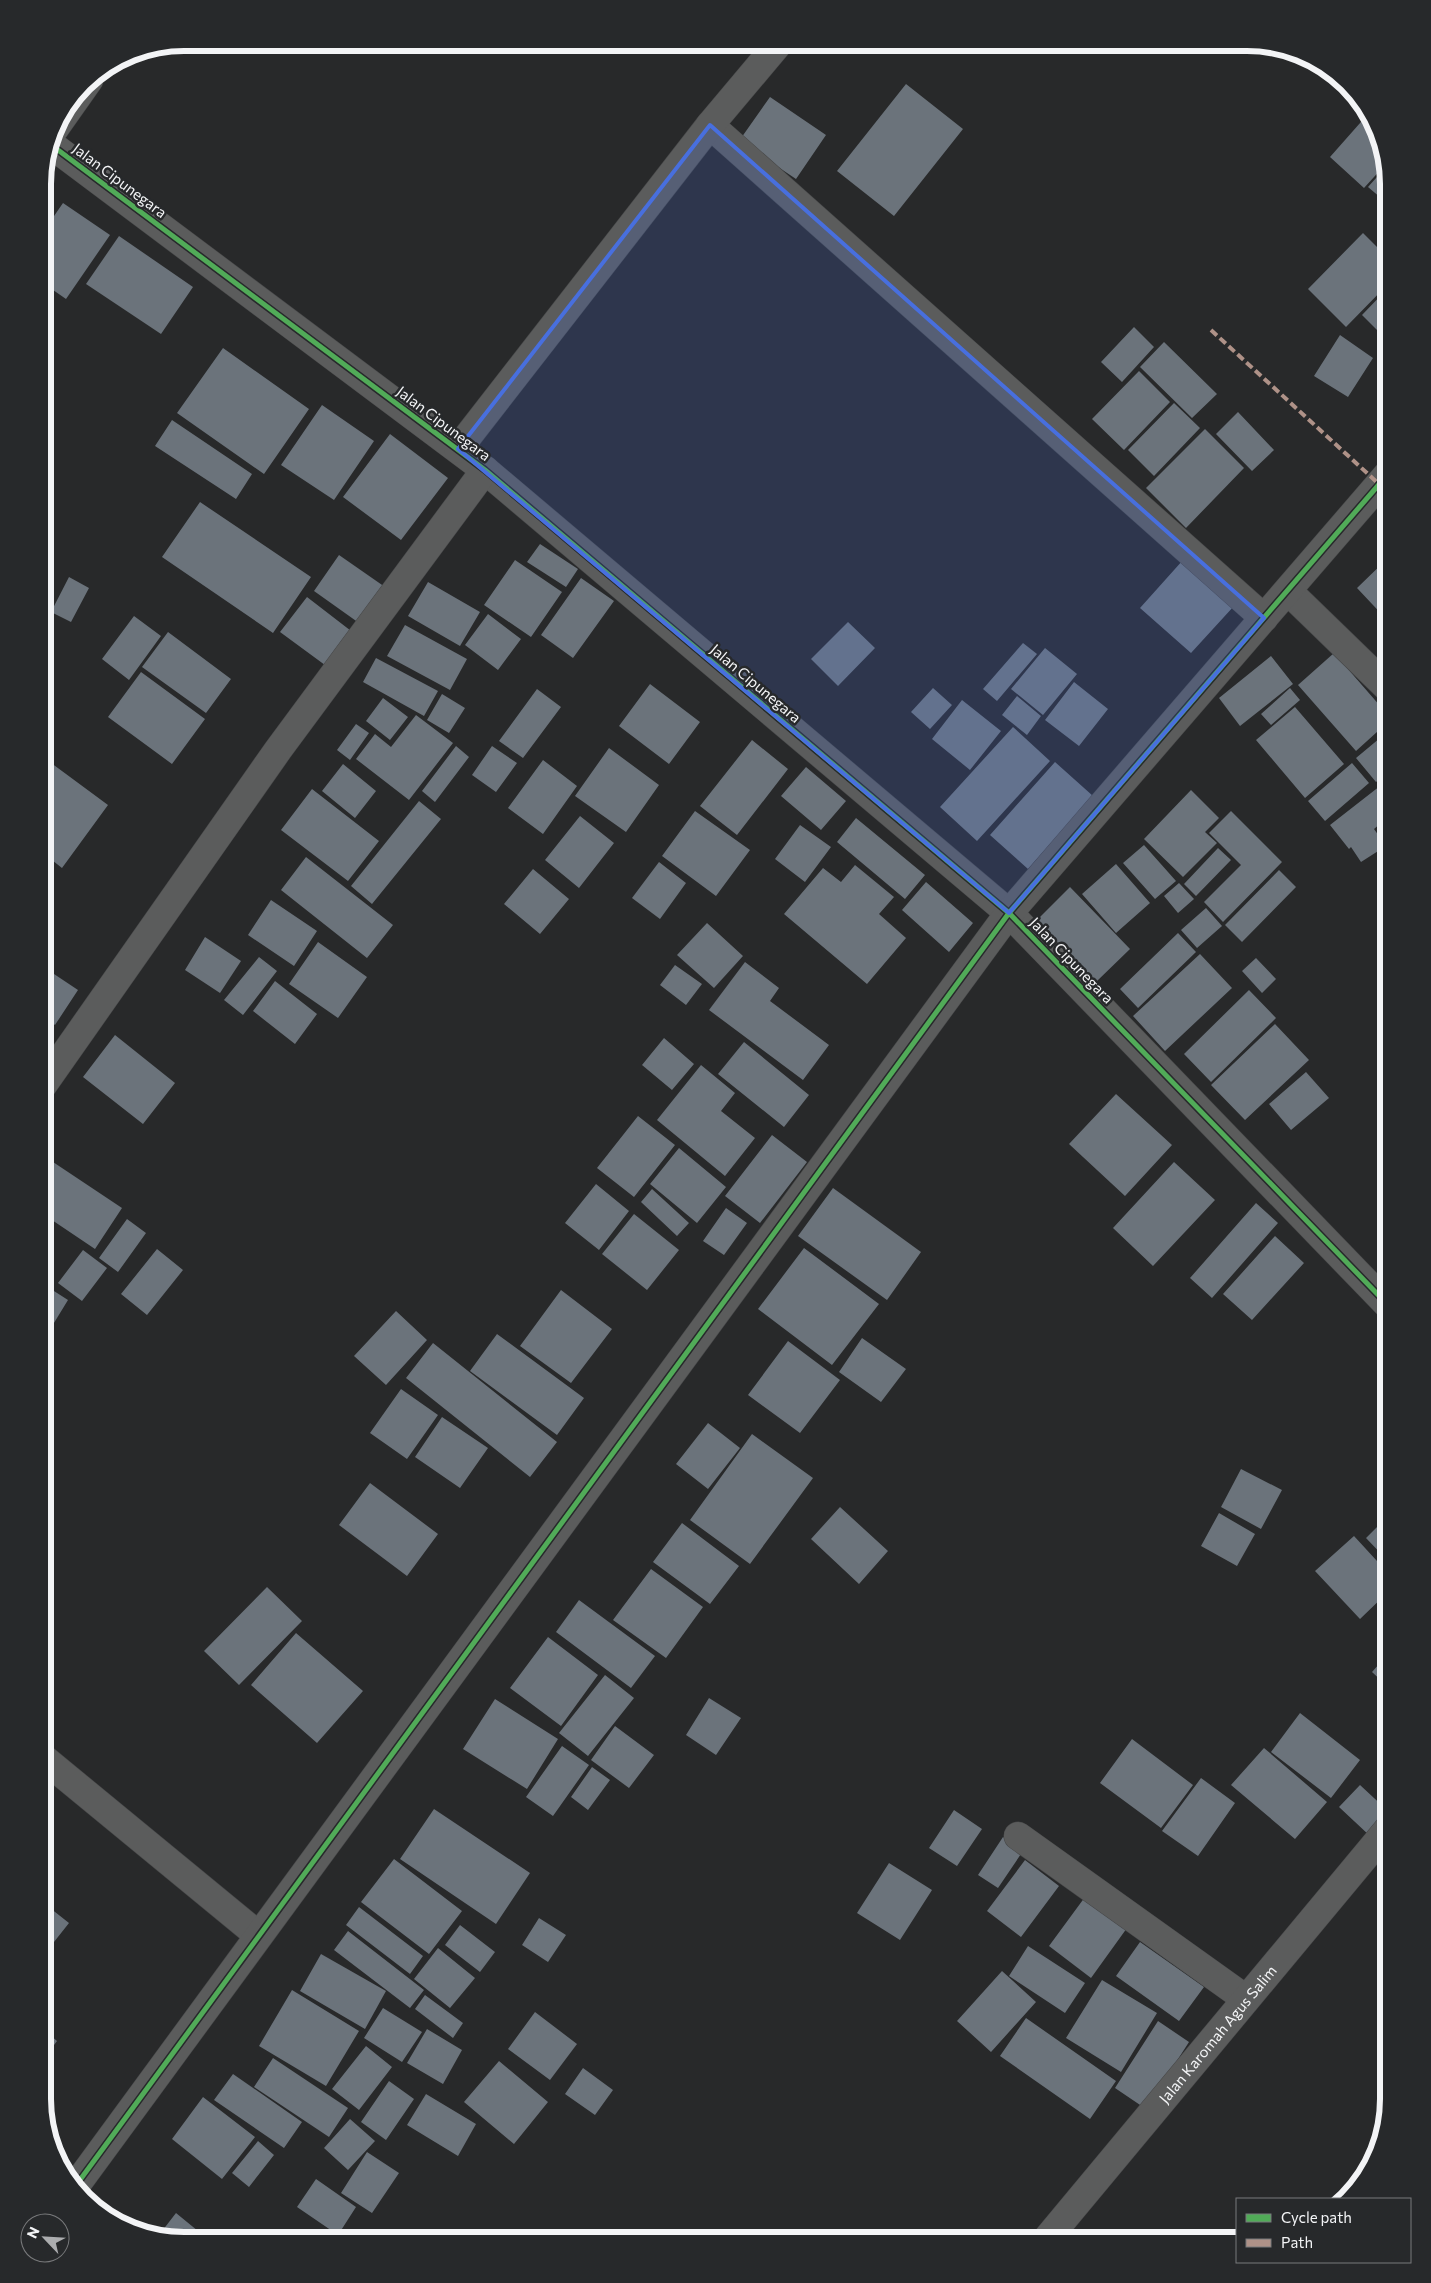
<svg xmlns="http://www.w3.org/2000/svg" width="1431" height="2283" viewBox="0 0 1431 2283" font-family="Commissioner,sans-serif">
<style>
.building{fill:#6b737b}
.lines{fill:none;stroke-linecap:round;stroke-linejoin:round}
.street-casing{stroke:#464748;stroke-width:29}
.street{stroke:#5b5c5c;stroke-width:28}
.quiet{stroke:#af9288;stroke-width:4;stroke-dasharray:8 4;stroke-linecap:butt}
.cycleway-casing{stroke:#27292b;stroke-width:8}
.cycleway{stroke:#51ab58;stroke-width:5}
.marked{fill:#486fde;fill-opacity:0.2;stroke:#486fde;stroke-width:4;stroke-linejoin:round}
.labels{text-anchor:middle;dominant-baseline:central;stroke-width:5;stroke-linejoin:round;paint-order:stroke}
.street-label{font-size:15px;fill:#f3f4f6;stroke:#27292b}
.rim{fill:none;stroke:#f3f4f6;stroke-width:6}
</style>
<rect width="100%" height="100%" fill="#28292a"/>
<path class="building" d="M906,84L963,129L894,216L837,171Z
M770,97L826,135L796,179L739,141Z
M1368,114L1374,121L1384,166L1364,188L1330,157Z
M1385,168L1388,184V204L1368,187Z
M63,203L110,235L66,299L43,283V232Z
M1363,233L1388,258V284L1346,327L1308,289Z
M119,236L193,287L161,334L86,284Z
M1388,288V341L1362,315Z
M1134,327L1154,347L1122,382L1101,362Z
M1340,335L1373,358L1348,397L1314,376Z
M1164,342L1217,394L1192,418L1140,367Z
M223,348L309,409L264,474L177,413Z
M1139,371L1170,402L1124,450L1092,419Z
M1174,403L1200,428L1154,476L1128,450Z
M322,405L374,441L334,500L281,465Z
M1238,412L1274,450L1252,471L1216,434Z
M172,420L252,474L236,499L155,446Z
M1205,429L1244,468L1186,528L1146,488Z
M390,434L448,478L401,540L343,497Z
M200,502L311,577L273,633L162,557Z
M540,544L578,569L566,587L527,562Z
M339,555L385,587L359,623L314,591Z
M1388,558V621L1357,588Z
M515,560L562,592L531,637L484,605Z
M1183,560L1234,606L1191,653L1140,608Z
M69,577L89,588L71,622L51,612Z
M581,578L614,601L573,658L541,635Z
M428,582L480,612L460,646L408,616Z
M307,597L355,634L329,668L280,632Z
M488,614L521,639L498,670L465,645Z
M134,616L161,636L129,680L102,659Z
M848,622L875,648L838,686L811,659Z
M405,625L467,659L450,690L387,656Z
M168,632L231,679L206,713L142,667Z
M1023,643L1037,654L997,701L983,689Z
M1045,648L1077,674L1043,715L1011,689Z
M1334,653L1388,715V722L1356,751L1298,685Z
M1271,656L1293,684L1240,726L1219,698Z
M376,658L438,691L424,716L363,682Z
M141,672L205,719L172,764L108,717Z
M1074,682L1108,709L1079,746L1045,720Z
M650,684L700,722L669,764L619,726Z
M933,688L952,705L930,729L911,712Z
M1290,688L1300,700L1271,725L1261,714Z
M537,689L561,707L523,758L499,741Z
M442,694L465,708L449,733L427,720Z
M1017,696L1041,716L1027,735L1002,715Z
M383,698L408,717L390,740L366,721Z
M962,700L1001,731L970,770L932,739Z
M1295,707L1344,764L1305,798L1256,740Z
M416,715L453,743L409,800L356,759L375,734L391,747Z
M356,724L369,733L350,760L337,750Z
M1013,727L1050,761L977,841L940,807Z
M1386,733L1388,736V772L1376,782L1356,758Z
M752,740L788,769L737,835L700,806Z
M456,746L469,757L435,802L422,791Z
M492,746L517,763L496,792L472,775Z
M609,748L659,785L626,832L575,796Z
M43,757L108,805L62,868L43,853Z
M543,760L577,786L543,834L508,808Z
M1055,762L1093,796L1028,869L990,835Z
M1352,763L1369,783L1325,821L1308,801Z
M343,764L376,791L355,818L322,791Z
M806,767L846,801L821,830L781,796Z
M1388,779V792L1382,784Z
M1380,786L1388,796V817L1374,829L1386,846L1361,862L1351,847L1349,849L1330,825Z
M312,789L379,841L348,881L281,830Z
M1191,790L1219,818L1205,832L1217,843L1183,877L1144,839Z
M419,801L441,819L372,904L351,886Z
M695,811L750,850L716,896L662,856Z
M1231,811L1282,862L1223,922L1204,902L1241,865L1209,833Z
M580,816L614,843L579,888L545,860Z
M856,818L925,875L905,899L837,842Z
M800,825L831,847L805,882L775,859Z
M1144,845L1176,881L1155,899L1123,863Z
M1218,848L1231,860L1196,896L1184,884Z
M306,857L393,925L367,958L281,890Z
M659,862L686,883L660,919L632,898Z
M1116,864L1150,903L1116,933L1082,894Z
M855,865L894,897L879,914L906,938L867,984L784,914L823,868L841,882Z
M533,869L569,899L540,934L504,904Z
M1279,870L1296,887L1242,942L1225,925Z
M926,882L973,923L949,952L902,910Z
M1179,883L1194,899L1178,913L1164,896Z
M1070,887L1130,949L1096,982L1036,921Z
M271,900L317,931L294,966L248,935Z
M1206,908L1222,926L1197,948L1181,930Z
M707,923L743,956L714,988L677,955Z
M1178,933L1196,952L1138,1008L1120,989Z
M205,937L241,961L220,993L185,970Z
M318,942L367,977L338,1018L289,984Z
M1200,954L1232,988L1165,1051L1133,1016Z
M259,957L277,971L243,1015L224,1000Z
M1256,958L1276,979L1262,993L1242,971Z
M745,962L779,988L770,1001L829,1045L803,1080L709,1010Z
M675,965L702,984L686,1005L660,985Z
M54,974L78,990L55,1025L43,1016V992Z
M275,981L317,1014L295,1044L253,1011Z
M1249,990L1276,1018L1211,1082L1184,1054Z
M1275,1024L1309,1060L1245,1120L1211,1085Z
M115,1035L175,1083L143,1124L83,1077Z
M664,1038L694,1064L672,1090L642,1065Z
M744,1042L809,1095L784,1127L718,1074Z
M701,1065L735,1093L721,1111L755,1138L725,1176L657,1120Z
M1306,1072L1329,1098L1291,1130L1269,1104Z
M1116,1094L1172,1145L1125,1196L1069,1144Z
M638,1116L675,1145L634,1197L597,1168Z
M772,1135L807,1162L760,1223L725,1196Z
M679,1148L726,1187L697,1223L650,1184Z
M47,1158L122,1208L95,1249L43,1214V1164Z
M1174,1162L1215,1200L1153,1266L1113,1228Z
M596,1184L629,1211L599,1250L565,1223Z
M833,1188L921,1252L887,1300L798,1236Z
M652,1189L689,1223L677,1236L641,1202Z
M1256,1203L1278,1223L1212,1298L1190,1278Z
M726,1208L747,1223L724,1255L703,1241Z
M634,1214L679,1250L647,1290L602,1254Z
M127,1219L146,1233L118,1272L99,1258Z
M1275,1236L1304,1263L1252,1320L1223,1294Z
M804,1248L879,1304L832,1365L758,1309Z
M157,1249L183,1270L147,1315L121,1294Z
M83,1250L107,1268L82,1301L58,1283Z
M43,1284L68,1300L46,1336L43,1334Z
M561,1290L612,1329L571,1383L520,1346Z
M396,1311L427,1340L386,1385L354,1356Z
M497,1334L584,1398L557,1435L470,1371Z
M862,1338L906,1369L881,1402L839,1372Z
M788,1341L840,1380L800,1433L748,1395Z
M433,1343L557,1442L530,1477L406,1378Z
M401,1389L438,1415L407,1459L370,1433Z
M442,1417L488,1448L460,1488L415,1457Z
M708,1423L740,1448L708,1489L676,1464Z
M752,1434L813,1478L750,1564L690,1520Z
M1241,1469L1282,1490L1261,1529L1221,1507Z
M370,1483L438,1534L407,1576L339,1525Z
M840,1507L888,1551L859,1584L811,1539Z
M1219,1513L1255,1534L1237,1566L1201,1546Z
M1388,1516V1561L1366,1538Z
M682,1523L739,1566L710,1604L653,1562Z
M1354,1536L1388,1573V1592L1360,1619L1315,1571Z
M651,1569L703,1607L666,1658L613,1620Z
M267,1587L302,1621L239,1685L204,1651Z
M579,1600L655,1656L631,1688L556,1632Z
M296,1633L363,1691L317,1743L251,1685Z
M548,1637L598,1675L561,1726L510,1688Z
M1388,1654V1687L1372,1672Z
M605,1675L634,1698L588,1756L559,1733Z
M709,1698L741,1718L716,1755L686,1735Z
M495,1699L558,1739L527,1789L463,1749Z
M1300,1713L1360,1760L1331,1798L1271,1752Z
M615,1726L654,1755L629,1788L591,1760Z
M1132,1739L1193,1785L1161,1828L1100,1783Z
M562,1746L589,1765L553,1816L526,1797Z
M1264,1748L1327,1802L1295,1839L1231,1785Z
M592,1767L610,1780L588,1810L571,1797Z
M1201,1778L1235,1803L1198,1856L1162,1831Z
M1360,1785L1388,1811V1815L1370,1836L1339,1807Z
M434,1809L530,1873L496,1924L400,1859Z
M954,1810L982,1829L957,1866L929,1848Z
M1003,1837L1023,1851L998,1888L978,1875Z
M394,1859L462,1911L429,1954L361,1902Z
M1025,1860L1059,1886L1021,1937L987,1911Z
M889,1863L932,1890L900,1940L857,1913Z
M1085,1897L1127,1928L1091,1978L1049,1946Z
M359,1907L423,1956L410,1974L346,1925Z
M50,1908L69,1923L54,1942L43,1934V1917Z
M539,1918L566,1935L548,1962L522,1945Z
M460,1925L495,1952L480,1972L445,1945Z
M348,1931L424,1990L410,2008L334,1950Z
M1140,1942L1204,1987L1179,2021L1116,1976Z
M1028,1946L1085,1983L1065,2013L1009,1976Z
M438,1948L475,1978L450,2008L414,1979Z
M321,1954L386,1991L365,2029L300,1991Z
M43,1962L51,1968L43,1978Z
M1002,1971L1036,2002L991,2052L957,2021Z
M1102,1980L1157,2013L1121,2072L1066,2038Z
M292,1990L359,2031L326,2086L259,2046Z
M425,1995L463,2023L453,2038L415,2009Z
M383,2008L422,2032L402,2062L364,2038Z
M535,2012L577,2044L550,2080L508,2049Z
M1026,2018L1116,2081L1090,2119L1000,2056Z
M1158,2021L1189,2042L1146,2109L1115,2088Z
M43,2029L57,2041L43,2060Z
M427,2029L462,2050L443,2084L407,2063Z
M366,2046L392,2067L359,2110L332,2089Z
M273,2058L348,2108L329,2137L254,2087Z
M499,2061L548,2102L514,2144L464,2102Z
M583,2068L613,2090L595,2115L565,2094Z
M233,2074L302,2122L284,2148L214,2100Z
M389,2081L414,2099L386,2140L361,2122Z
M426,2094L476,2124L458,2156L407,2125Z
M203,2097L255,2137L222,2179L172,2139Z
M350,2119L375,2141L348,2170L324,2148Z
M258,2141L274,2155L249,2187L232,2173Z
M367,2152L399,2173L372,2213L341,2193Z
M316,2179L356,2207L338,2235L297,2207Z
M176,2213L209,2240H175L159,2235Z"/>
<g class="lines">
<g class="street-casing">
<g id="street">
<path d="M710,125L1264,618"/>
<path d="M53,131L89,80"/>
<path d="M50,144L485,470L1009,913L1388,1305"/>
<path d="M458,449L710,125L779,43"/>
<path d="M1288,591L1388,688"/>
<path d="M43,1085L278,750L485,470"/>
<path d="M43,1758L258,1935"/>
<path d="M1018,1836L1246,1999"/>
<path d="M77,2184L1009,913L1388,474"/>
<path id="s1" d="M1046,2240L1388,1829"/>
</g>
</g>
<use href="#street" class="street"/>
<path class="quiet" d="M1211,330L1380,485"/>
<g class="cycleway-casing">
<path id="cycleway" d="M50,144L485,470L1009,913L1388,1305
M77,2184L1009,913L1388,474"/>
</g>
<use href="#cycleway" class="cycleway"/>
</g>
<path class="marked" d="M710,125L1264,618L1009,913L458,449Z"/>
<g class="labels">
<g class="street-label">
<text transform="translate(120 180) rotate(37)">Jalan Cipunegara</text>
<text transform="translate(444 423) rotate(37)">Jalan Cipunegara</text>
<text transform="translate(756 683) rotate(40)">Jalan Cipunegara</text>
<text transform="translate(1072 960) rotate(46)">Jalan Cipunegara</text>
<text stroke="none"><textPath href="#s1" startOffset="268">Jalan Karomah Agus Salim</textPath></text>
</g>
</g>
<path d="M0 0H1431V2283H0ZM184 51H1247A133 133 0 0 1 1380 184V2099A133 133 0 0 1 1247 2232H184A133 133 0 0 1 51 2099V184A133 133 0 0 1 184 51Z" fill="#27292b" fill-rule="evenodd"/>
<path class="rim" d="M184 51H1247A133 133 0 0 1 1380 184V2099A133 133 0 0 1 1247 2232H184A133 133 0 0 1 51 2099V184A133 133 0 0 1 184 51Z"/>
<rect x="1236" y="2198" width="175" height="65" fill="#27292b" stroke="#797a7c"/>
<rect x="1246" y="2214" width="25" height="8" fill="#51ab58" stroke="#797a7c"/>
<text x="1281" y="2223" font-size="15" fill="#f3f4f6">Cycle path</text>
<rect x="1246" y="2239" width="25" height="8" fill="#af9288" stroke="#797a7c"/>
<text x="1281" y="2248" font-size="15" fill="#f3f4f6">Path</text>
<g transform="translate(45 2238) rotate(295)"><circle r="24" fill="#27292b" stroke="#797a7c"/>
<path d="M0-4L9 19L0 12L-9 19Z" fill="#acadaf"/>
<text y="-8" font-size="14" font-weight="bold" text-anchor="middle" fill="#f3f4f6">N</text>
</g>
</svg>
